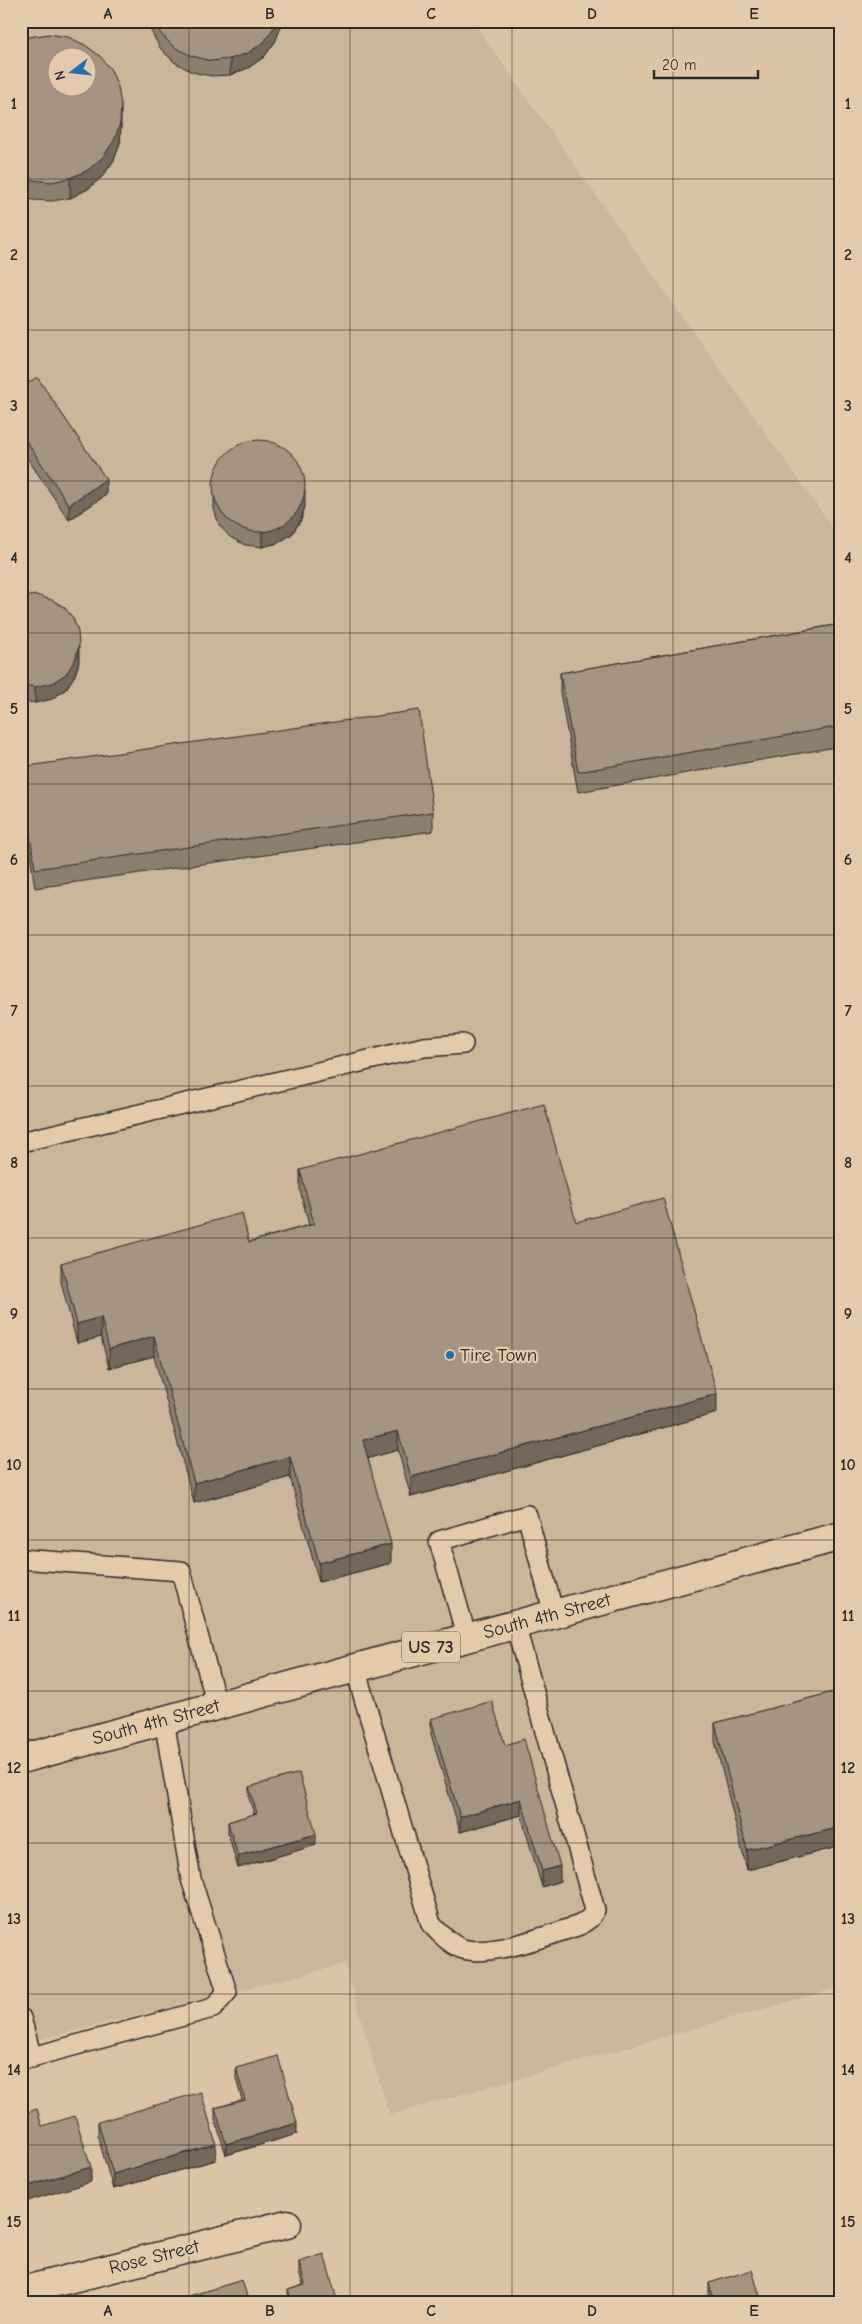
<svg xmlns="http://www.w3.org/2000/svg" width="862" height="2324" viewBox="0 0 862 2324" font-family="'Comic Neue',sans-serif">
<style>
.built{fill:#cab69b;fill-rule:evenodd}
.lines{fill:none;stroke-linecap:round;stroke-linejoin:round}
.lane-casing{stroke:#2b2b2b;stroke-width:22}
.street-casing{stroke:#2b2b2b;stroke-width:31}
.highway-casing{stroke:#2b2b2b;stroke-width:31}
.lane{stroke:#e2caab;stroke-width:19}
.street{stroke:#e2caab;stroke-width:28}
.highway{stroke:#e2caab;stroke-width:28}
.wall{fill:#8d7f6e;stroke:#2b2b2b}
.shaded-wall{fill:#73685a;stroke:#2b2b2b}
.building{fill:#a49480;stroke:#2b2b2b;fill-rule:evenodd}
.grid{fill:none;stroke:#2b2b2b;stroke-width:1;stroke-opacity:0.55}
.poi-dot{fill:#1f6fb2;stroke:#e2caab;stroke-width:2}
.labels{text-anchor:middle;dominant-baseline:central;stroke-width:4.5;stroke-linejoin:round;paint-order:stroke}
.shield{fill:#e2caab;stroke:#625b51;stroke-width:1}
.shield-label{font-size:18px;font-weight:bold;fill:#2b2b2b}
.poi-label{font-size:19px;fill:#2b2b2b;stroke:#e2caab;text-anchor:start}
.street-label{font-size:19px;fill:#2b2b2b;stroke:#e2caab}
.neatline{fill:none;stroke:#2b2b2b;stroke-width:2}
.grid-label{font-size:16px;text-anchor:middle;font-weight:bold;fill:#2b2b2b}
</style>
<rect width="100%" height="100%" fill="#dbc4a6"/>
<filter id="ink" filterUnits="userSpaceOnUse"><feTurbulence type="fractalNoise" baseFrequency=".02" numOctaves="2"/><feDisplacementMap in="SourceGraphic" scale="10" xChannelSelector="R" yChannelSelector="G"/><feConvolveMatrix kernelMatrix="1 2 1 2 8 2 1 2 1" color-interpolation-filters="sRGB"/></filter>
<g filter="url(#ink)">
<path class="built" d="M21,21H472L841,539V1987L389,2115L345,1964L21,2044ZM58,58H88V88H58Z"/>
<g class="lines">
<g class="lane-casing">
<path id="lane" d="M21,1142L424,1047L463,1044
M21,1559L181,1571L217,1706
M467,1638L439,1541L527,1515L554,1614
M355,1668L431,1924C439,1933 449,1943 460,1948C487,1959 552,1934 580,1925L590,1918L595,1910L515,1624
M21,2018L32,2058
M21,2060L213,2008L227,1992L191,1879L164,1720"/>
</g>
<g class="street-casing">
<path id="street" d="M21,2291L287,2224"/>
</g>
<g class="highway-casing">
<path id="highway" d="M21,1759L841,1536"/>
</g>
<use href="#lane" class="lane"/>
<use href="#street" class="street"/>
<use href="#highway" class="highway"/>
</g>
<path class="wall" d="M149,21H283L282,24L275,42L264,57L248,68L230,75L211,76L192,72L174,62L160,48L151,31Z
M21,40L121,125L120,143L114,160L103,176L88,189L70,198L52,201L32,200L21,196Z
M21,388L106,495L69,520L21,449Z
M214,494L305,506L301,520L292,534L278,543L262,547L245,545L230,537L219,525L214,509Z
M21,597L79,662L75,675L66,689L52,699L35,703L21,701Z
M841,624V746L578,792L560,692V673Z
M21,767L433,812V831L35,888L21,793Z
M300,1170L576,1222L717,1413L411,1497L398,1450L368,1458L391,1563L319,1582L290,1477L194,1503L154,1356L109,1368L101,1337L77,1343L61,1282V1263L249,1242L309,1225L300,1190Z
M841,1690V1846L747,1870L715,1742V1723Z
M431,1719L505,1745L560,1881L542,1887L521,1815L460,1832L431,1734Z
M249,1787L316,1845L238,1868L228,1833V1822L254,1814L249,1798Z
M236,2068L297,2134L226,2155L215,2119V2108L242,2100L236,2079Z
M98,2122L216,2160L113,2189L98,2137Z
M299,2262L338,2303H289L288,2290L303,2285L299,2273Z
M709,2283L762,2303H711L709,2294Z"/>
<path class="shaded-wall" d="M277,21H283L282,24L275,42L264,57L248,68L230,75V59Z
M121,105V125L120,143L114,160L103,176L88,189L70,198V178Z
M106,479V495L69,520V505Z
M305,490V506L301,520L292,534L278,543L262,547V532Z
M79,646V662L75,675L66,689L52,699L35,703V687Z
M101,1317V1337L77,1343V1324Z
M154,1336V1356L109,1368V1349Z
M717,1394V1413L411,1497V1477Z
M398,1431V1450L363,1460V1440Z
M290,1457V1477L194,1503V1483Z
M391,1544V1563L319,1582V1563Z
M521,1799V1815L460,1832V1817Z
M841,1827V1846L747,1870V1850Z
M316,1834V1845L238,1868V1856Z
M560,1866V1881L542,1887V1871Z
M297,2123V2134L226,2155V2144Z
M216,2144V2160L113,2189V2174Z
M91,2167V2182L21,2203V2188Z"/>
<path class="building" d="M154,21H277L275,26L264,42L248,53L230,59L211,61L192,56L174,47L160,33Z
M49,34L68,37L85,45L100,56L111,70L118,87L121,105L120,124L114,141L103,157L88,170L70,178L52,182L32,180L21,176V40L29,37ZM58,58H88V88H58Z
M37,377L106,479L69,505L21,433V388Z
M213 486a46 46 0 1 1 92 0a46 46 0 1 1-92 0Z
M36,595L52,600L64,607L73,618L78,632L79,646L75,660L66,674L52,683L35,687L21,685V597Z
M841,624V726L578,772L560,673Z
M419,710L433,812L35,869L21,774V767Z
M544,1104L576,1222L663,1198L717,1394L411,1477L398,1431L363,1440L391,1544L319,1563L290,1457L194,1483L154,1336L109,1349L101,1317L77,1324L61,1263L242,1213L249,1242L314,1224L300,1170Z
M841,1690V1827L747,1850L715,1723Z
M492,1701L505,1745L524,1739L560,1866L542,1871L521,1799L460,1817L431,1719Z
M299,1773L316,1834L238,1856L228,1822L257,1813L249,1787Z
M278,2056L297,2123L226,2144L215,2108L245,2100L236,2068Z
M201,2092L216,2144L113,2174L98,2122Z
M37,2109L42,2126L75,2116L91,2167L21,2188V2114Z
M324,2254L338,2303H292L288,2290L305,2285L299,2262Z
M752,2270L762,2303H714L709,2283Z
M242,2280L249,2303H191L189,2296Z
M159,2298L160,2303H141Z"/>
</g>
<path class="grid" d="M189,21V2303M350,21V2303M512,21V2303M673,21V2303M21,179H841M21,330H841M21,481H841M21,633H841M21,784H841M21,935H841M21,1086H841M21,1238H841M21,1389H841M21,1540H841M21,1691H841M21,1843H841M21,1994H841M21,2145H841"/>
<circle class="poi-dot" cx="450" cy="1355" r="5"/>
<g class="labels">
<rect class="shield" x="402" y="1631.5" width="58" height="31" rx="4"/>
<g class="shield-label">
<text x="431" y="1647">US 73</text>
</g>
<g class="poi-label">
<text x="460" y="1355">Tire Town</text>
</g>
<g class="street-label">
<text transform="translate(547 1616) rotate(-15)">South 4th Street</text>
<text transform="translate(156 1722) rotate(-15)">South 4th Street</text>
<text transform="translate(154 2257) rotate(-14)">Rose Street</text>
</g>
</g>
<rect width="862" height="2324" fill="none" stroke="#e2caab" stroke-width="55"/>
<g transform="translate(72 72) rotate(254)"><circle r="24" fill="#e2caab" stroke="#998a78"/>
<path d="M0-4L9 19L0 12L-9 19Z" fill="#1f6fb2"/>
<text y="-8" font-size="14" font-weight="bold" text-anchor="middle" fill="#2b2b2b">N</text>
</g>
<path d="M654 70v8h104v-8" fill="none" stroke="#2b2b2b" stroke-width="2.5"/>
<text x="662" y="70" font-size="15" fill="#2b2b2b" stroke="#e2caab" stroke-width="4" paint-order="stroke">20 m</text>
<rect x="28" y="28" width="806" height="2268" class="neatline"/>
<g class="grid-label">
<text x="108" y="19">A</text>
<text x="270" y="19">B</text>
<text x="431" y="19">C</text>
<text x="592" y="19">D</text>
<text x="754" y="19">E</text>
<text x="14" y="109">1</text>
<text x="848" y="109">1</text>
<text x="14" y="260">2</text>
<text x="848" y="260">2</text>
<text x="14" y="411">3</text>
<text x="848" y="411">3</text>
<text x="14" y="563">4</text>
<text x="848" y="563">4</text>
<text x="14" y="714">5</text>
<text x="848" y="714">5</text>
<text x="14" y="865">6</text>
<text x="848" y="865">6</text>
<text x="14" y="1016">7</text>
<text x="848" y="1016">7</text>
<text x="14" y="1168">8</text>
<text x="848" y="1168">8</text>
<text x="14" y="1319">9</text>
<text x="848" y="1319">9</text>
<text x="14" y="1470">10</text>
<text x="848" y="1470">10</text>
<text x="14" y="1621">11</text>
<text x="848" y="1621">11</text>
<text x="14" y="1773">12</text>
<text x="848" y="1773">12</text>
<text x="14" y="1924">13</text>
<text x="848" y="1924">13</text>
<text x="14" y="2075">14</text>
<text x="848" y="2075">14</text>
<text x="14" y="2227">15</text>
<text x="848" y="2227">15</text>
<text x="108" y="2316">A</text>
<text x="270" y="2316">B</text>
<text x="431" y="2316">C</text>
<text x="592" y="2316">D</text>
<text x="754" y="2316">E</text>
</g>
</svg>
